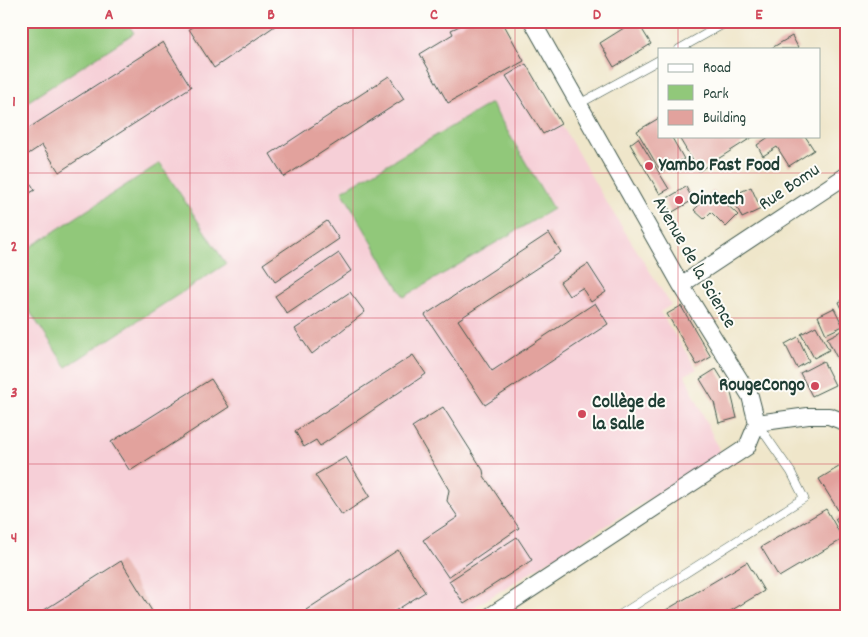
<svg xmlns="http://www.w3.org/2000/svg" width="868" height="637" viewBox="0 0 868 637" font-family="Dekko,sans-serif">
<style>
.built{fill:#f6cfd7}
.green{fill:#91c87a;stroke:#588257}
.building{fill:#e2a29d}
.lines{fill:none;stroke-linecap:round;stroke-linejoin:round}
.lane-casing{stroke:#3e564a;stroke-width:9}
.street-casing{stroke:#3e564a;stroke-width:18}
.lane{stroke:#fff;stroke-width:8}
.street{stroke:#fff;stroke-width:16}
.grid{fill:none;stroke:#d1495b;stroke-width:1;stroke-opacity:0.55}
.poi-dot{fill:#d1495b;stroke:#fdfcf7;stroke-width:2}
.labels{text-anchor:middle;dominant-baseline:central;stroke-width:4;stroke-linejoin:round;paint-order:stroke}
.poi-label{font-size:19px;font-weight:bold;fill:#1f3d34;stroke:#fdfcf7;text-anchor:start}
.street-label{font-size:19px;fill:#1f3d34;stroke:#fdfcf7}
.neatline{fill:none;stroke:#d1495b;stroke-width:2}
.grid-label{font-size:16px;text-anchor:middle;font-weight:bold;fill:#d1495b}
</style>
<rect width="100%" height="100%" fill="#fdfcf7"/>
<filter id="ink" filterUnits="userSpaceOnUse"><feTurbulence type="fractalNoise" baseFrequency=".02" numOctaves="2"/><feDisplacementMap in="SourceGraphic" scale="10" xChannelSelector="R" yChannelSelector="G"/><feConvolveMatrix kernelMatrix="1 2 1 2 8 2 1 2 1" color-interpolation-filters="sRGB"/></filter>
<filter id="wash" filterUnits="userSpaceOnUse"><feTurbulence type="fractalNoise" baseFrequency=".0096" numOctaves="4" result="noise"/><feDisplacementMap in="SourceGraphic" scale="20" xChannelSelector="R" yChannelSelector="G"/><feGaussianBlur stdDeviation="1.12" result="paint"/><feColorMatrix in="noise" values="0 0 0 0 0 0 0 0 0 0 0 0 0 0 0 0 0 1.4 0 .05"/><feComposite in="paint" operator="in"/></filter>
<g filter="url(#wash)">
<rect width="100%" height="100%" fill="#efe6ca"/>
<path class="built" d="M21,21H502L602,195L671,305L660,312L697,369L685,375L721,454L460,616H21Z"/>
<path class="green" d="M21,21H126L134,33L21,106Z
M491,103L553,209L404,297L342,191Z
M160,163L226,264L66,367L21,298V253Z"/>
<g id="blocks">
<path class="building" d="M201,21H282L214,68L189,29Z
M470,21H502L524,61L448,103L420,54L453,34L451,30Z
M635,21H637L651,44L614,67L600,43Z
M792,36L799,49H770Z
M163,42L191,87L59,172L42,145L21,159V133Z
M526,64L561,124L543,134L506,76Z
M389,76L404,99L284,177L270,154Z
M659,118V136H671L684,159L661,172L637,131Z
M678,136H754L699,171Z
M770,136H805L814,150L789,166L777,147L763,156L757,145Z
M638,138L669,189L660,194L630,144Z
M21,169L35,190L21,198Z
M686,187L693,200L671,213L664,200Z
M751,187L761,209L742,218L732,196Z
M713,191L738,215L726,227L711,212L704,219L694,210Z
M327,221L339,239L275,282L263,264Z
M549,233L561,252L458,320L492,371L595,303L608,324L485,405L425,315Z
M339,253L351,271L287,314L275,296Z
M588,264L606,292L591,302L582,288L569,296L560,282Z
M350,292L365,312L312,354L295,329Z
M847,298V320L839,302Z
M681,306L711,357L697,365L667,314Z
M834,308L843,326L826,334L818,316Z
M816,326L829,350L814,358L801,334Z
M847,328V371L844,372L827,338Z
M798,337L809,361L797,368L785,344Z
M413,355L426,374L320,446L316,440L304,447L295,431Z
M823,361L835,385L812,396L800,373Z
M716,369L731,393L737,418L719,423L714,402L700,379Z
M211,379L229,407L130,471L111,442Z
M443,407L483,470L484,476L519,528L448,577L423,540L458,517L447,501L449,490L412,427Z
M346,457L370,496L342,515L315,475Z
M847,462V540L835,519L841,515L819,479Z
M826,509L843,539L779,577L761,547Z
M517,537L532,560L464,604L449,581Z
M398,550L425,592L387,616H309L306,610Z
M121,561L155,616H35Z
M747,562L764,591L722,616H656Z"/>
</g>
</g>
<g filter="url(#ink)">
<use href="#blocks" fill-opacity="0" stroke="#3e564a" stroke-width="1"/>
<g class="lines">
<g class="lane-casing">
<path id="lane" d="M679,49L729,21
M579,104L659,60
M618,616L804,498L791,472L757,423"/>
</g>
<g class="street-casing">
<path id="street" d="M681,285L847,175
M757,423L808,416H829L847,423
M490,616L747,447L757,423L750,396L681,285L532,21"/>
</g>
<use href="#lane" class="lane"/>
<use href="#street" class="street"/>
</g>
</g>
<path class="grid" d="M190,21V616M353,21V616M515,21V616M678,21V49M678,136V616M21,173H847M21,318H847M21,464H847"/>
<g class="poi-dot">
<circle cx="649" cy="166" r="5"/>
<circle cx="679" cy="200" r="5"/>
<circle cx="815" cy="386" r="5"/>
<circle cx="582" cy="414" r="5"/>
</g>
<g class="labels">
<g class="poi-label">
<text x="659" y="166">Yambo Fast Food</text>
<text x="689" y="200">Ointech</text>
<text x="805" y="386" text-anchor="end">RougeCongo</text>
<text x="592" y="403">Collège de<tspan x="592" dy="22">la Salle</tspan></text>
</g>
<g class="street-label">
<text transform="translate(790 188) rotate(-34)">Rue Bomu</text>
<text transform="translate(693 263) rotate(60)">Avenue de la Science</text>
</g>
</g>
<rect width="868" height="637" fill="none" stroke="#fdfcf7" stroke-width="55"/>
<rect x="658" y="48" width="162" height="90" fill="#fdfcf7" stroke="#a4b0a9"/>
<rect x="668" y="64" width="25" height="8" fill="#ffffff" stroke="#a4b0a9"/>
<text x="703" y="72" font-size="15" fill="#1f3d34">Road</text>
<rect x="668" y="85" width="25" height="15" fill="#91c87a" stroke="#a4b0a9"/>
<text x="703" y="98" font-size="15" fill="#1f3d34">Park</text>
<rect x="668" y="110" width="25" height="15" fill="#e2a29d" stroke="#a4b0a9"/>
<text x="703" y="122" font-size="15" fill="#1f3d34">Building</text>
<rect x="28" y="28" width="812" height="582" class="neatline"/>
<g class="grid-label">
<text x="109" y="19">A</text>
<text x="271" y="19">B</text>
<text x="434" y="19">C</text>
<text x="597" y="19">D</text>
<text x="759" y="19">E</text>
<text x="14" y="106">1</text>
<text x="14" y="251">2</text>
<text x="14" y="397">3</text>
<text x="14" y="542">4</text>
</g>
</svg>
